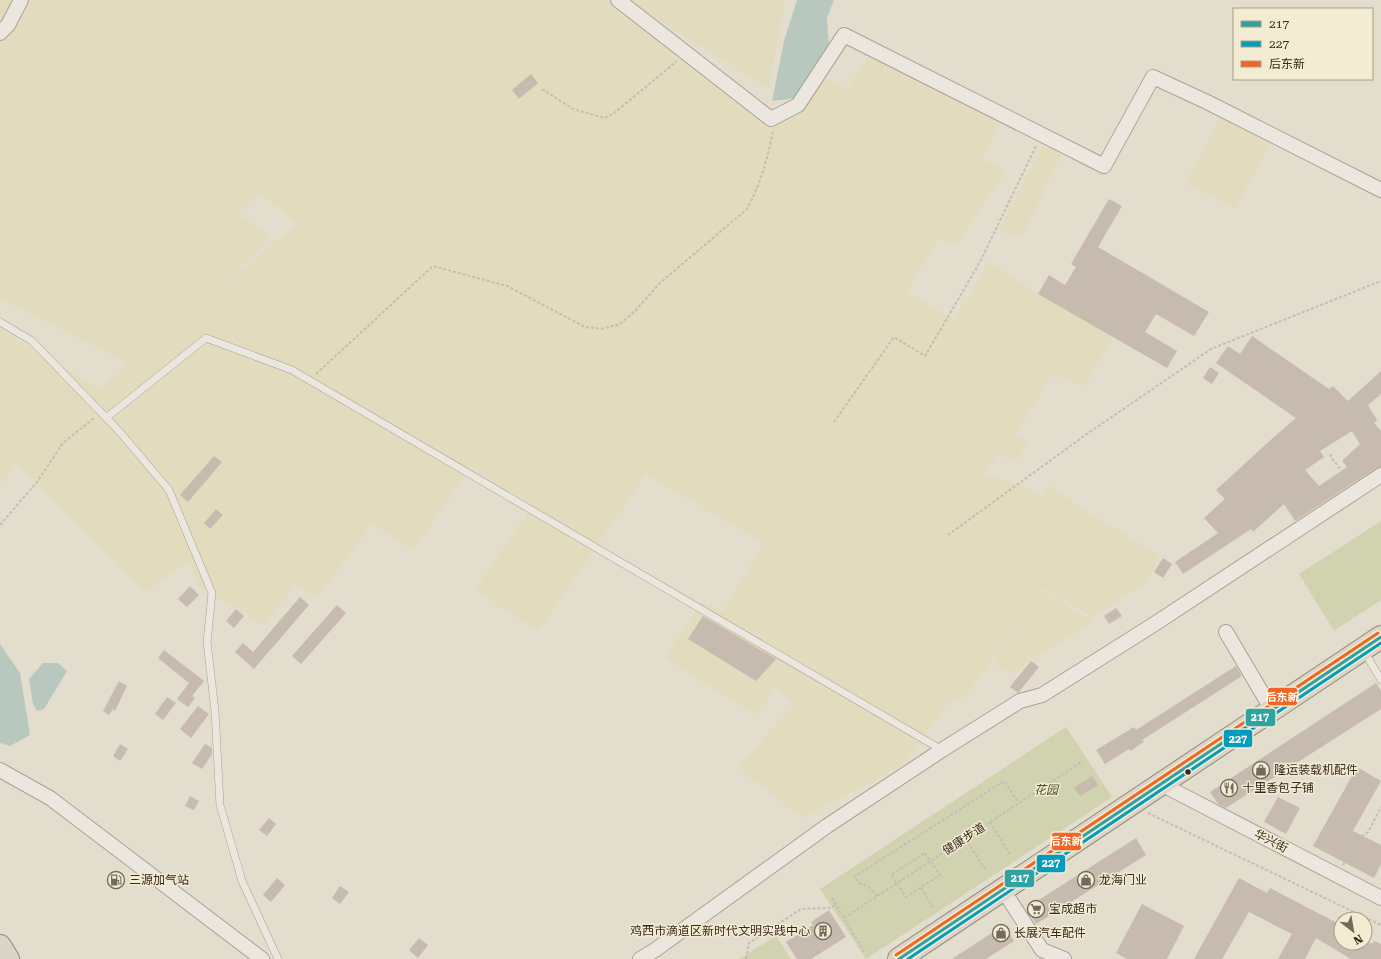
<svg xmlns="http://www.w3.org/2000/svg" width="1381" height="959" viewBox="0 0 1381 959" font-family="'Roboto Serif','Noto Sans SC',serif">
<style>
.farmland{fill:#e2dbbe;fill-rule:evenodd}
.green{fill:#d1d2b0}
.water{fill:#b8c8be}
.building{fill:#c6bbae;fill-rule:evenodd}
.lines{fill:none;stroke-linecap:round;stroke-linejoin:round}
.service-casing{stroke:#a8a296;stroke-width:8}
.minor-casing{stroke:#a8a296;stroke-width:16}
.trunk-casing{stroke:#8d877d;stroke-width:24}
.path{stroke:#c3beb5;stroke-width:2;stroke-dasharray:3 2;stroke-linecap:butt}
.service{stroke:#ece7de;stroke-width:7}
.minor{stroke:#ece7de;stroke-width:14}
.trunk{stroke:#dcd5c7;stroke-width:22}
.bus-1-casing{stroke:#f4ebd3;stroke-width:6}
.bus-2-casing{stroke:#f4ebd3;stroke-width:6}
.bus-3-casing{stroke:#f4ebd3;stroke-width:6}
.bus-1{stroke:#30a2a1;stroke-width:3}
.bus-2{stroke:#059cbc;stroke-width:3}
.bus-3{stroke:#f26522;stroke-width:3}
.bus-dot{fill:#362a1f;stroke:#f4ebd3;stroke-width:1.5}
.labels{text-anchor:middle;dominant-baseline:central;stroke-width:3;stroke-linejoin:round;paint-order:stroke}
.poi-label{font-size:12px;fill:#362a1f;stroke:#f4ebd3;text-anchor:start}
.park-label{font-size:12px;font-style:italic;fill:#465226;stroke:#f4ebd3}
.street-label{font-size:12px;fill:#362a1f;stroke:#f4ebd3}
.line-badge{stroke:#f4ebd3;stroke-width:1.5}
.badge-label{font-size:11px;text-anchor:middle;font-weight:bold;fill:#fff}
</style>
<rect width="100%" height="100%" fill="#e3ddcd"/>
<path class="farmland" d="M0,0H616L684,44L767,107L801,112L827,78L847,90L869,55L1002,122L981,159L1006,171L955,246L939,237L907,292L954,320L989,262L1038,294L1113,337L1084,387L1053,373L1015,435L1028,443L1016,462L998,453L984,474L1024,487L1041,497L1048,486L1061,493L1079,507L1160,556L1145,583L1093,617L1041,587L990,664L960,701L953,697L901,766L803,818L737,767L795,705L776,687L756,715L665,658L702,601L723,612L764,543L646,474L538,631L475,590L533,505L470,467L413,551L373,523L317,598L295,585L264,625L197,586L188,561L146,592L17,463L0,484V329L99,389L129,364L0,299ZM260,192L297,224L209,297L270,237L237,213Z
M627,0H785L769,89Z
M1222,115L1272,139L1235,209L1186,183Z
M1042,146L1061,155L1021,239L999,230Z
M1041,590L1093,621L1010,674L994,662Z"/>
<path class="green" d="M1381,521V600L1334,631L1299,574Z
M1066,727L1112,797L866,959L820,889Z
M776,936L791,959H739Z"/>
<path class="water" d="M797,0H834L827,18L829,47L797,98L772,101L784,41Z
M0,644L20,673L30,735L10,746L0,743Z
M43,663H58L67,671L44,709L37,711L33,704L29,679Z"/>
<path class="building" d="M531,74L538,83L519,99L512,90Z
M1109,199L1122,206L1098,247L1209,312L1194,336L1156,314L1145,332L1177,351L1167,368L1038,294L1049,275L1065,285L1076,267L1071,264Z
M1252,336L1329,389L1333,386L1348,401L1381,371V394L1368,405L1377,420L1374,423L1381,431V467L1376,468L1295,521L1284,504L1253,532L1251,529L1183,574L1175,562L1218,533L1204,518L1225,499L1216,490L1275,436L1296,418L1216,363L1228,346L1240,354ZM1352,431L1360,444L1342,461L1347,467L1319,486L1305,470L1324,457L1320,451Z
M1210,367L1219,373L1212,384L1203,378Z
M214,456L222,462L188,502L180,495Z
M216,509L223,515L210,529L204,523Z
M1163,558L1172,564L1163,578L1154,572Z
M190,586L199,595L187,607L178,599Z
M300,597L309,605L254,669L235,652L243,643L253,652Z
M337,605L346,613L301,664L292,656Z
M1116,608L1122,616L1109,624L1104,616Z
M236,609L244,616L234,628L226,621Z
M703,616L776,659L756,681L688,639Z
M164,650L204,681L192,696L195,698L188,707L177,699L189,683L158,658Z
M1031,661L1039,667L1018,693L1010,687Z
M1236,666L1242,676L1142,740L1144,742L1130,751L1129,749L1105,764L1096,750L1134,727L1136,730Z
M119,681L127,686L115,711L113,709L109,715L103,711Z
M1376,683L1381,691V709L1226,808L1218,804L1210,792Z
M167,697L176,703L163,720L155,714Z
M198,706L209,714L191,738L180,729Z
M120,744L128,749L120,761L113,756Z
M205,744L212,748V754L202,769L192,763Z
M1357,767L1381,781L1353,831L1381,845V864L1374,878L1313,846Z
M1092,776L1098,785L1080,796L1074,788Z
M190,796L199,801L194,810L185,806Z
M1278,797L1300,808L1286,834L1264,822Z
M269,818L276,824L267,836L259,830Z
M1136,838L1146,855L1036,924L1026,908Z
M277,878L285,885L271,902L263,895Z
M1239,878L1267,893L1270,888L1341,925V943H1373L1374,941L1381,944V959H1351L1316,938L1305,959H1278L1292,934L1249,912L1222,959H1194Z
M340,886L349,892L340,904L332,898Z
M1142,904L1184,926L1167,959H1127L1116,953Z
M829,910L846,937L811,959H797L786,942L813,925L811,922Z
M1004,925L1014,941L986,959H952Z
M419,938L428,945L418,958L409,950Z"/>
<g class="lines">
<g class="service-casing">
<path id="service" d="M0,322L32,341L119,431L169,490L212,593L207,642L215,711L220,805L242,881L278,959
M106,418L206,338L292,370L942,750
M1364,651L1381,680"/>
</g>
<g class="minor-casing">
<path id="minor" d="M618,0L771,119L798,105L844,35L1104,166L1153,77L1207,102L1381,190
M0,33L8,25L21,0
M1226,632L1272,710
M0,770L50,798L262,959
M1161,784L1381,898
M1003,890L1042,950L1064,959
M640,959L655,950L827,826L942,750L1020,701L1042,695L1156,623L1381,475"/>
</g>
<g class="trunk-casing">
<path id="trunk" d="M0,946L8,959
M899,959L1381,637"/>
</g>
<path class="path" d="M542,89L573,109L604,118L613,114L677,61
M316,374L433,266L507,286L585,327L601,329L620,324L635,311L660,283L747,209C760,185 768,158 773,131
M834,422L894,337L925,356L980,262L1036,146
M1330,454L1333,460L1351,482
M0,525L37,482L63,443L94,418
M948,535L1084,436L1211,349L1381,281
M1148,813L1381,925
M990,822L1011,856
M965,838L987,872
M925,853L940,875L906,897L891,875Z
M1343,865L1356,840L1368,832L1381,807
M921,888L933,907
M877,896L868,886L859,883L854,877L1004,781L1019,803
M832,898L864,952
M844,918L1083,761
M746,959L749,943L801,909L829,908L836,905"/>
<use href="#service" class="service"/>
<use href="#minor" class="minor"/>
<use href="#trunk" class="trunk"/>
<g class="bus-1-casing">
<path id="bus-1" d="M899,959L1381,637"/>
</g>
<g class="bus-2-casing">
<path id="bus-2" d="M908,959L1381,643"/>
</g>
<g class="bus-3-casing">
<path id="bus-3" d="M896,955L1378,633"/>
</g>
<use href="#bus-1" class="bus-1"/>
<use href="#bus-2" class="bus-2"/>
<use href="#bus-3" class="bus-3"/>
</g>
<defs>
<g id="shop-ring" transform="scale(0.9)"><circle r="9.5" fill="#f4ebd3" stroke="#73695c" stroke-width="1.5"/><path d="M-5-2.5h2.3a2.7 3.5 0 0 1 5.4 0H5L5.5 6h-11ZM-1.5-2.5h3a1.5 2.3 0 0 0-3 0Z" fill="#73695c"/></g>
<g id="restaurant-ring" transform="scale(0.9)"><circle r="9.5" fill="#f4ebd3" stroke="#73695c" stroke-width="1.5"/><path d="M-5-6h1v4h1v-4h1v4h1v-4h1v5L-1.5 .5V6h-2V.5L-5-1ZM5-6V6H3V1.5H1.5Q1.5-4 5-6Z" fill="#73695c"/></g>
<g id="fuel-ring" transform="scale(0.9)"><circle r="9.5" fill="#f4ebd3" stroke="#73695c" stroke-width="1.5"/><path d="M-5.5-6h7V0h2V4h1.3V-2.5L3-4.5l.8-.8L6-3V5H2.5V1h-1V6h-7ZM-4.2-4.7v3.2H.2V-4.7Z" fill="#73695c"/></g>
<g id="supermarket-ring" transform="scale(0.9)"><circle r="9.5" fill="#f4ebd3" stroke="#73695c" stroke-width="1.5"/><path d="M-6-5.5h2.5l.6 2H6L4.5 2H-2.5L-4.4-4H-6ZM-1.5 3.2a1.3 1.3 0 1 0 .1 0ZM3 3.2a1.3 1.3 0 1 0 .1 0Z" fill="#73695c"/></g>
<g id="building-ring" transform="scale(0.9)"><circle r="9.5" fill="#f4ebd3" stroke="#73695c" stroke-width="1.5"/><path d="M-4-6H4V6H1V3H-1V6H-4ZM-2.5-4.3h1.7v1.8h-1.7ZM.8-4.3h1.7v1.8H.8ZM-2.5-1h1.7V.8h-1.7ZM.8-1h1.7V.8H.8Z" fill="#73695c"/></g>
</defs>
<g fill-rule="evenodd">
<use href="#shop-ring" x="1261" y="770"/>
<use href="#restaurant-ring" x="1229" y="788"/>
<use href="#fuel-ring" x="116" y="880"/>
<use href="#shop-ring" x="1086" y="880"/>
<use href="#supermarket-ring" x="1036" y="909"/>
<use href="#building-ring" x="823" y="931"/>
<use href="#shop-ring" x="1001" y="933"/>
</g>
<circle class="bus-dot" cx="1188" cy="772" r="3.5"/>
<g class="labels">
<g class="poi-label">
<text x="1274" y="770">隆运装载机配件</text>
<text x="1242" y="788">十里香包子铺</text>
<text x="129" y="880">三源加气站</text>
<text x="1099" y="880">龙海门业</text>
<text x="1049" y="909">宝成超市</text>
<text x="810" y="931" text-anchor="end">鸡西市滴道区新时代文明实践中心</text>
<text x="1014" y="933">长展汽车配件</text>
</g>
<g class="park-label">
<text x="1046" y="790">花园</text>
</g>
<g class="street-label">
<text transform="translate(964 839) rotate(-33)">健康步道</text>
<text transform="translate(1271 841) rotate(27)">华兴街</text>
</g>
</g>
<g class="line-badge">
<rect x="1267" y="687" width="31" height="19" rx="4" fill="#f26522"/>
<rect x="1245" y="708" width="31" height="19" rx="4" fill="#30a2a1"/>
<rect x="1223" y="729" width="30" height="19" rx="4" fill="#059cbc"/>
<rect x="1051" y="832" width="31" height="19" rx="4" fill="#f26522"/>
<rect x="1036" y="854" width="30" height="19" rx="4" fill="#059cbc"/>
<rect x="1004" y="869" width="31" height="19" rx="4" fill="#30a2a1"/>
</g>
<g class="badge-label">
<text x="1282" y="701">后东新</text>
<text x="1260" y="721">217</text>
<text x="1238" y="743">227</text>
<text x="1066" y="845">后东新</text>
<text x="1051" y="867">227</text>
<text x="1020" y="882">217</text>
</g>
<rect x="1233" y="8" width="140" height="72" fill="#f4ebd3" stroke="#a89e8b"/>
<rect x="1241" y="21" width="20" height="6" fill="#30a2a1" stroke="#a89e8b"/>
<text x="1269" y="28" font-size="12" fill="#362a1f">217</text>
<rect x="1241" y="41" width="20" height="6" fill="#059cbc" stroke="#a89e8b"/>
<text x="1269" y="48" font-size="12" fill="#362a1f">227</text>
<rect x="1241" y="61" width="20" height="6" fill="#f26522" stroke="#a89e8b"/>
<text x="1269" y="68" font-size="12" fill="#362a1f">后东新</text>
<g transform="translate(1353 931) rotate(149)"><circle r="19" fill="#f4ebd3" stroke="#a89e8b"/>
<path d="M0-3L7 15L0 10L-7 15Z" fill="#73695c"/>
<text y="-6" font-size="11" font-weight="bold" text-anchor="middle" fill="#362a1f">N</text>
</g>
</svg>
